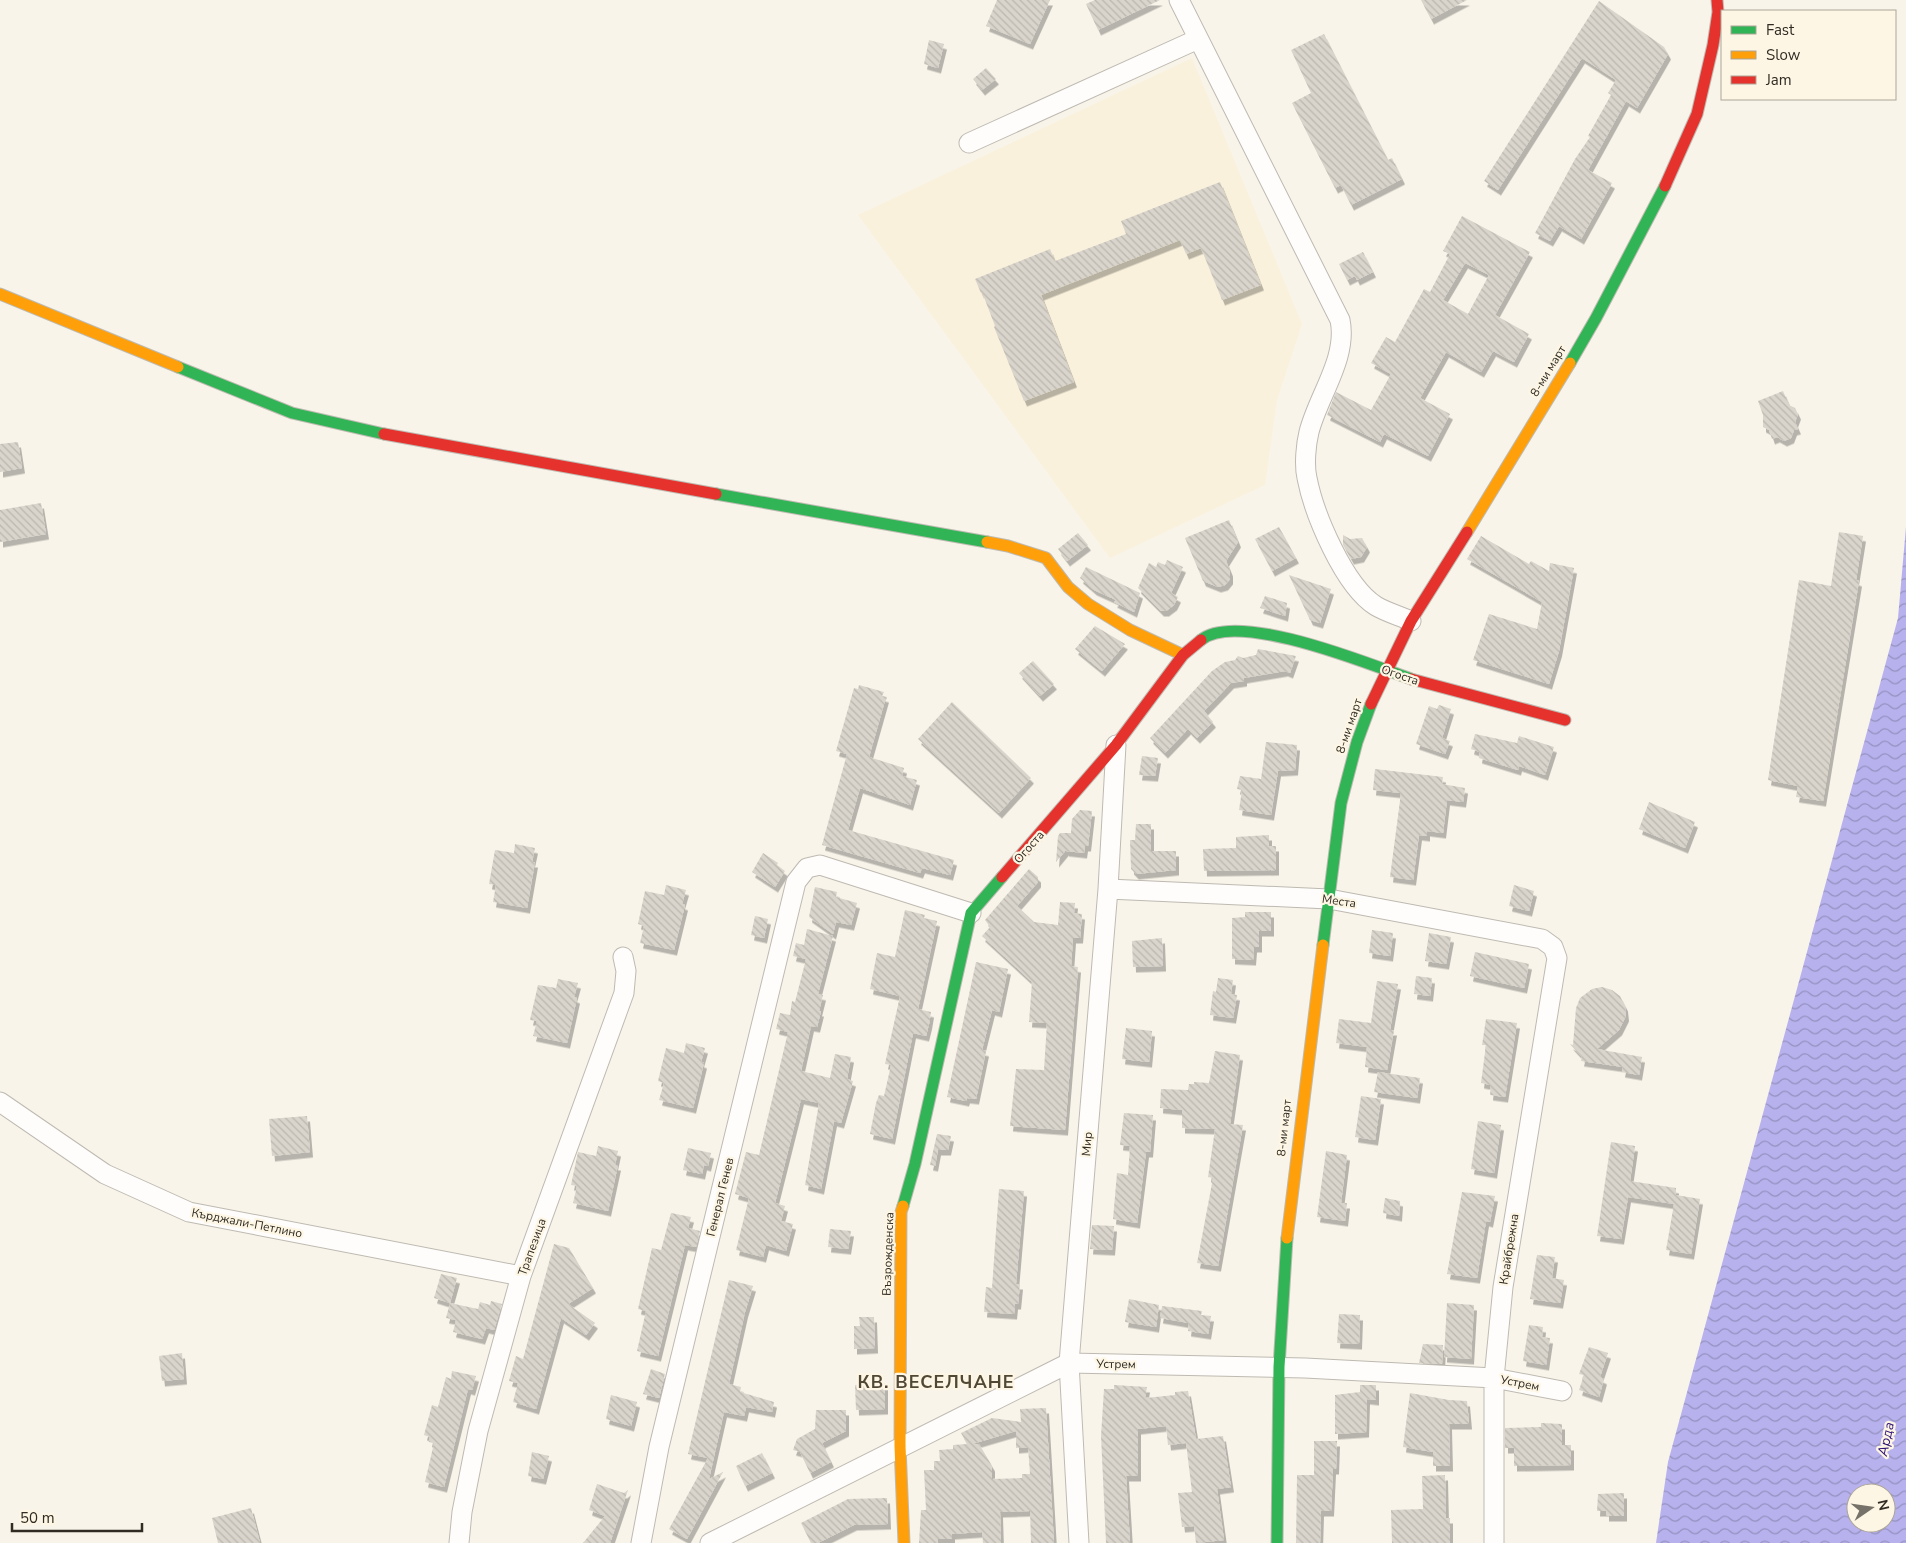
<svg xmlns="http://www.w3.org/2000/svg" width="1906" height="1543" viewBox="0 0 1906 1543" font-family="'Nunito Sans',sans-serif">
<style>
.built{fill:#faf1dc}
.water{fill:url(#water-waves);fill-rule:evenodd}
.building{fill:url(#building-back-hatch);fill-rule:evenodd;filter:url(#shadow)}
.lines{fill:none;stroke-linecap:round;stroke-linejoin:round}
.street-casing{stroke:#bebab1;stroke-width:21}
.fast-casing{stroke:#bebab1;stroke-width:13}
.slow-casing{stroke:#bebab1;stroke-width:13}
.jam-casing{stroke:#bebab1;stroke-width:13}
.street{stroke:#fefdfc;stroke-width:19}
.fast{stroke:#30b455;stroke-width:11}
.slow{stroke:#ff9f0a;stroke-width:11}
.jam{stroke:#e5322d;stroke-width:11}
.labels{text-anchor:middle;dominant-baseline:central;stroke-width:4.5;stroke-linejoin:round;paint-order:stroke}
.street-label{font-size:12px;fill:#302c24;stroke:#fef6e4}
.water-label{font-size:14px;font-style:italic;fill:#30127a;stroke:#fef6e4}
.district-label{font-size:18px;font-weight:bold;letter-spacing:1px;fill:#504835;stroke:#fef6e4}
</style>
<defs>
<pattern id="water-waves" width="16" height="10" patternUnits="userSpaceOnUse" patternTransform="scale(1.25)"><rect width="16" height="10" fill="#b7b2ed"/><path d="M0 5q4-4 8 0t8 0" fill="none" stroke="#9591c0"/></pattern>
<pattern id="building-back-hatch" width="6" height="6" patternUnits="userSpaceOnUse" patternTransform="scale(1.25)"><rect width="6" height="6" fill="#d9d5cc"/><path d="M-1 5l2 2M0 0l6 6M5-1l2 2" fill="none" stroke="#bbb7af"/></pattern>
<filter id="shadow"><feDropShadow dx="3" dy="5.5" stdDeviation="0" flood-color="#0004"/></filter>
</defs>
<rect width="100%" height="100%" fill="#f8f4ea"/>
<path class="built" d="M1192,58L1302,324L1277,400L1265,485L1110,558L858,215Z"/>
<path class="water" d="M1906,527V1543H1656L1668,1462L1898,618ZM1856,1493H1886V1523H1856Z"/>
<path class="building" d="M997,0H1050L1030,44L986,26Z
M1095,0H1160L1098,30L1086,4Z
M1421,0H1467L1431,19Z
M1599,1L1664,47L1668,54L1637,108L1626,101L1588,170L1612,183L1581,239L1559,226L1550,241L1535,233L1575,159L1590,137L1588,136L1611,95L1608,93L1616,80L1582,58L1498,190L1484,181Z
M1324,34L1388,160L1392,158L1402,179L1351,205L1341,185L1335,188L1292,103L1311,93L1291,50Z
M929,40L944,44L938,68L924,64Z
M986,68L996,79L982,90L973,79Z
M1220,182L1261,285L1222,300L1201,248L1186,254L1180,240L1041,295L1074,382L1024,401L994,327L995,326L982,292L981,293L975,279L1050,249L1055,261L1126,234L1121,221Z
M1462,216L1530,252L1495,315L1529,334L1514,362L1493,351L1481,372L1446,352L1420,398L1450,414L1428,456L1384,434L1380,442L1327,415L1336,392L1371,410L1391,374L1371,363L1386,337L1395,342L1424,289L1430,292L1450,254L1443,251ZM1465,263L1489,275L1468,314L1443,300Z
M1363,252L1373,272L1357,280L1355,276L1347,280L1339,264Z
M1783,391L1789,405L1795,408L1798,414L1795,422L1798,429L1794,430L1791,438L1784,441L1777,437L1772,439L1769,430L1763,427V415L1758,401Z
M18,442L22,468L0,472V444Z
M41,503L46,534L0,542V510Z
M1229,520L1238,542L1226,561L1230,571V579L1225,585L1218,587L1203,581L1185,538Z
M1279,527L1296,558L1272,571L1255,539Z
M1839,532L1863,536L1856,580L1859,581L1823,801L1796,797L1798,786L1768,780L1799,580L1831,586Z
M1078,533L1088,545L1067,561L1058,549Z
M1343,535L1350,539L1362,538L1367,547L1361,557L1351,559L1343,545Z
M1481,536L1529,564L1531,561L1549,571L1550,563L1574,568L1559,651L1549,684L1473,660L1489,614L1537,629L1542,602L1467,559Z
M1167,560L1183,567L1171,593L1178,597L1174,605L1166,611H1161L1138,588L1149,563L1156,567L1158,562L1165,565Z
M1086,567L1140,593L1134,612L1114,602L1116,600L1094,590L1080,578Z
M1289,575L1331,589L1320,623L1310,620Z
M1265,596L1287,603L1285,616L1260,608Z
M1095,626L1125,644L1102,671L1075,649Z
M1258,649L1296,656L1290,673L1285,671L1244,678V681L1231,683L1204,711L1213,722L1197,738L1188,729L1165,753L1150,738L1212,671L1225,662L1235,660L1238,656L1243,658L1256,655Z
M1033,661L1054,684L1040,696L1019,673Z
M859,685L884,692L882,696L886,697L869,757L904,768L902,776L917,780L910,805L860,788L848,830L954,860L950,875L922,868L920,873L822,845L847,754L836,751L854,688L858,689Z
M952,702L1031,778L999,813L918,739Z
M1439,705L1451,709L1442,738L1450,741L1445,754L1416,744L1429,706L1437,709Z
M1475,734L1517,743L1519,736L1554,747L1545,775L1519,766L1518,770L1479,758L1480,752L1471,749Z
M1266,742L1297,745L1295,770L1278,771L1271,815L1239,810L1242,790L1237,789L1240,776L1261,779Z
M1142,756L1158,758L1155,776L1139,775Z
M1375,769L1443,777L1442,784L1465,788L1463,802L1447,800L1443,833L1427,831V836L1419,835L1413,880L1390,877L1401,793L1373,790Z
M1649,802L1695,822L1685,848L1639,829Z
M1080,810L1092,811L1088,846H1085L1084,853L1066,851V850L1056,862L1058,836L1060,833H1071L1072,819Z
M1136,824H1151V851H1176V870L1136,874L1131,869L1130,840H1135Z
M1269,835V846H1276V870L1204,871L1203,849L1236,848V837Z
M515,844L535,848L532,862H535L527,908L493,902L496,885L489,884L495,850L514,853Z
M763,853L778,863L777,865L785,871L775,887L752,872Z
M1029,869L1038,877V882L1017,906L1034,922L1058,925L1060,902L1075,903L1074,913L1082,914L1080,938H1073L1071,966L1078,967L1065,1130L1010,1126L1016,1069L1044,1070L1047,1023L1029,1022L1032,982L982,936L990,927L985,920Z
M666,885L686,890L682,904L685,905L674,950L640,943L644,926L638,924L645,891L664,895Z
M1514,885L1534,891L1529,911L1509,906Z
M815,887L837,892L836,897L857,903L851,925L836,922L833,934L809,917Z
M905,910L925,915L924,918L937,921L918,1009L931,1012L929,1024L926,1036L913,1033L892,1139L870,1134L876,1103L879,1095L884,1096L891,1065L885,1064L900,996L870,989L877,953L895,957Z
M1245,912H1271V931H1259V947H1254L1253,960L1232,959V918L1245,917Z
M755,916L768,919L764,938L751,935Z
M807,929L833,936L818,994L823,995L819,1011H821L817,1027L811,1026L801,1071L830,1078L835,1054L851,1057L847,1079L853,1081L841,1123L834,1121L821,1189L805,1185L819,1103L801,1099L775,1203L785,1206L781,1221L793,1224L786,1251L766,1245L763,1257L736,1250L749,1198L735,1194L746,1152L759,1155L788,1032L776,1029L780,1013L790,1015L792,1001L795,1002L806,959L793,956L796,943L804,945Z
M1372,930L1393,933L1390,956L1369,953Z
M1429,933L1451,937L1446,964L1425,961Z
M1162,938L1163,966L1133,967L1132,941Z
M1475,952L1529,964L1524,988L1470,976Z
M976,962L1008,969L999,1012L992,1010L982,1050L986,1051L976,1099L967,1098L966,1101L947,1097Z
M1416,976L1432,978L1430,996L1414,994Z
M1218,978L1233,980L1231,994L1237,995L1233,1018L1210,1015L1213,991L1216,992Z
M558,979L578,983L574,997L577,998L567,1043L533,1036L537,1021L530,1020L538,985L556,988Z
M1377,981L1398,984L1390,1030H1394L1387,1070L1365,1067L1367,1047L1336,1043L1339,1019L1371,1023Z
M1602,987L1612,990L1620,996L1625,1006L1626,1016L1619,1030L1597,1049L1642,1057L1639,1075L1622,1072L1623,1067L1581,1061L1582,1057L1570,1044L1573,1045L1576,1008L1580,998L1592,989Z
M1486,1019L1517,1023L1505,1097L1490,1095L1491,1085L1481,1083L1486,1045H1482Z
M1126,1028L1152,1031L1149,1062L1122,1059Z
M686,1043L705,1048L701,1062L704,1063L693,1108L659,1100L664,1083L658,1081L666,1048L684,1053Z
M1215,1051L1240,1055L1230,1124L1243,1125L1218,1266L1197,1263L1213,1178L1208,1177L1215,1129L1182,1128V1110L1160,1108L1161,1089L1188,1090L1189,1084H1194V1082L1209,1083Z
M1378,1072L1420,1078L1417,1098L1374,1092Z
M1361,1096L1381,1099L1375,1140L1355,1137Z
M1124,1113L1153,1115L1150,1152H1146L1137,1223L1113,1219L1117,1173L1128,1175L1130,1146L1120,1145Z
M307,1116L310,1152L272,1156L269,1119Z
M1478,1121L1501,1125L1494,1173L1471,1169Z
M937,1134L951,1136L948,1150H938L935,1166L930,1165Z
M1611,1142L1635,1146L1630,1181L1676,1188V1195L1700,1199L1691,1254L1666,1250L1674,1204L1628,1197L1621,1239L1597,1236Z
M598,1146L618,1151L615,1165H618L608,1211L573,1203L577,1186L571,1185L578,1152L596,1156Z
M688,1148L711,1153L708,1166L704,1165L702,1174L683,1170Z
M1326,1151L1347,1155L1341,1203H1347L1345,1221L1317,1217Z
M999,1189L1024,1191L1016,1284H1020L1018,1304H1015L1014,1314L984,1312L986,1287L992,1288Z
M1462,1192L1495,1196L1490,1222L1486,1221L1477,1278L1447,1274Z
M1385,1198L1400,1201L1399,1216L1383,1213Z
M671,1213L691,1217L688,1228L700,1231L696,1247L685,1245L658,1356L637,1351L646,1311L638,1309L652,1248L661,1250Z
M1092,1225L1114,1226L1112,1250L1090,1249Z
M830,1229L851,1231L848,1249L828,1247Z
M554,1244L569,1248L593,1288L568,1304L595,1323L586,1335L561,1318L536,1409L513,1402L518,1383L509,1381L516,1356L523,1359Z
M1537,1255L1555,1257L1552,1278L1564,1280L1560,1303L1530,1299Z
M441,1274L457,1278L450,1303L478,1309L480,1302L490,1305L491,1301L502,1304L494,1330L486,1328L482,1339L453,1332L456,1320L446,1318L450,1303L434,1298Z
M729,1280L753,1286L745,1312L729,1384L741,1387L740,1392L774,1402L772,1412L746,1407L744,1416L724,1412L709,1479L723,1472L687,1539L669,1529L708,1458L688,1454Z
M1129,1299L1159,1305L1156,1327L1125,1322Z
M1447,1303L1474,1305L1471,1359L1444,1357Z
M1162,1306L1202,1311L1201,1315L1211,1316L1208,1334L1188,1331L1189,1323L1160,1318Z
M1339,1314L1360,1315L1359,1344L1337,1343Z
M859,1317H874L875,1348L854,1349V1326H860Z
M1529,1325L1543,1327L1542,1337L1550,1338L1546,1365L1523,1361Z
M1423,1344L1443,1345L1442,1364L1419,1363Z
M1589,1347L1608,1353L1600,1377L1604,1379L1599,1397L1579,1390L1584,1375L1579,1374Z
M182,1353L184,1379L162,1381L159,1356Z
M651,1369L665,1374L659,1398L643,1394Z
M452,1371L476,1376L472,1390L468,1389L444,1487L425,1482L434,1443L429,1442L430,1437L424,1435L432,1405L438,1407L446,1377L451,1379Z
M885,1383V1409L856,1410L855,1385Z
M1114,1385L1147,1387L1145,1398L1175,1395V1392L1188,1391L1196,1439L1223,1436L1231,1487L1217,1489L1224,1540L1196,1543L1194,1526L1182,1527L1178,1493L1192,1492L1186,1443L1168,1445L1166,1426L1138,1429V1476H1126L1130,1543H1106L1101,1436L1104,1389H1114Z
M1360,1385H1376V1400L1367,1399L1366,1432L1335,1434V1395L1360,1392Z
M1410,1393L1449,1400L1467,1401L1469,1424H1449L1450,1466H1433V1452L1403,1447Z
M611,1395L637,1402L631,1426L606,1419Z
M1046,1408L1054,1543H1031L1030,1511L1000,1512L1001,1543H983L982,1532L952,1534V1539H938V1543H919L921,1510H926L924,1470H934V1461H940L939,1450L953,1449V1445L967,1444L961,1433L992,1418L1021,1422L1020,1409ZM1016,1431V1448L1028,1447L1030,1474H1022V1478L992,1479V1466L979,1444H972Z
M816,1410H846V1431L822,1443L831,1462L810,1473L800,1452L793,1450L797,1439L815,1429Z
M1541,1423L1562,1424V1445H1571V1465L1514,1466V1448H1505V1428L1541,1427Z
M1314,1441H1337L1336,1469H1333L1331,1511H1321L1320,1543H1296L1297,1475H1314Z
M532,1452L549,1456L543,1479L528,1476Z
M762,1453L772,1473L745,1486L736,1466Z
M1445,1475L1446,1518H1450V1543H1392L1391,1510L1423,1509L1422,1476Z
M597,1484L624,1493L628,1490L610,1543H583L605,1516L589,1510Z
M1624,1493V1516H1606V1511H1597L1598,1494Z
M887,1498L888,1524L854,1525L818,1543H811L801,1523L848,1499Z
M251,1508L260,1543H218L212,1518Z"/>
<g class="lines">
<g class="street-casing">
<path id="street" d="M1179,0L1340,320C1348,358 1318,396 1309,432C1306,444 1304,465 1307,478C1314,514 1344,586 1376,606C1386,612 1400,616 1411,621
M969,143L1198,39
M1108,889L1329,899L1542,939L1553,947L1557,958L1503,1287L1494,1378V1543
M0,1102L105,1174L189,1212L521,1276
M459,1543L462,1512L478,1431L521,1276L624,993L626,971L623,957
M641,1543L659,1447L796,882L807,868L820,865L971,913
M710,1543L1069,1363L1305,1368L1494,1378L1562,1391
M1079,1543L1069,1363L1108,889L1116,745"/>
</g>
<g class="fast-casing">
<path id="fast" d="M1570,363L1596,318L1665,186
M178,367L292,413L384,434
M716,494L987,542
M1201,640C1237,610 1369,664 1411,679
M1323,945L1341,803L1357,742L1371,704
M903,1206L915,1164L971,913L1002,877
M1277,1543L1279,1367L1287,1238"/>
</g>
<g class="slow-casing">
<path id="slow" d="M0,294L178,367
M1467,532L1570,363
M987,542L1008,546L1046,558L1068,587L1088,604L1130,630L1183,655
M903,1206L901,1212L900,1446L904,1543
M1287,1238L1323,945"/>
</g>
<g class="jam-casing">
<path id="jam" d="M1665,186L1697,114L1713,45L1718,12L1717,0
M384,434L716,494
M1411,679L1565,720
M1371,704L1411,621L1467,532
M1002,877L1116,745L1183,655L1201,640"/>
</g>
<use href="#street" class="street"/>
<use href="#fast" class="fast"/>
<use href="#slow" class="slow"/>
<use href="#jam" class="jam"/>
</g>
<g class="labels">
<g class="street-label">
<text transform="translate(1548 371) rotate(-59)">8-ми март</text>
<text transform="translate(1400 675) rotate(19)">Огоста</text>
<text transform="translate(1349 726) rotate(-71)">8-ми март</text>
<text transform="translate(1029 847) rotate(-49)">Огоста</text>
<text transform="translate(1339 901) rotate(8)">Места</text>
<text transform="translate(1284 1128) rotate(-84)">8-ми март</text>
<text transform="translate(1087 1144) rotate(-85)">Мир</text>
<text transform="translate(720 1197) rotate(-76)">Генерал Генев</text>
<text transform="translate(247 1223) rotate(11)">Кърджали-Петлино</text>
<text transform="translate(532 1247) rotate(-70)">Трапезица</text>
<text transform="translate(1509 1249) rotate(-81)">Крайбрежна</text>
<text transform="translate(888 1254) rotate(-88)">Възрожденска</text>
<text transform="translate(1116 1364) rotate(1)">Устрем</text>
<text transform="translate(1520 1383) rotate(11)">Устрем</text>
</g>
<g class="water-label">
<text transform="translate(1886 1439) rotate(-78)">Арда</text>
</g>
<g class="district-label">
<text x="936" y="1382">КВ. ВЕСЕЛЧАНЕ</text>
</g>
</g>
<rect x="1721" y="10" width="175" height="90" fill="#fef6e4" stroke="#aca597"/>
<rect x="1731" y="26" width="25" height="8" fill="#30b455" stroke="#aca597"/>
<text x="1766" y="35" font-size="15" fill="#302c24">Fast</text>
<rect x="1731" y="51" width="25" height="8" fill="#ff9f0a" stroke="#aca597"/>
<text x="1766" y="60" font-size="15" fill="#302c24">Slow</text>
<rect x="1731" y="76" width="25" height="8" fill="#e5322d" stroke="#aca597"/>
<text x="1766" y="85" font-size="15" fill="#302c24">Jam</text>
<g transform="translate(1871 1508) rotate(77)"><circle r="24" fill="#fef6e4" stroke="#aca597"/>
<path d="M0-4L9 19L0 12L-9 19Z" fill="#767269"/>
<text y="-8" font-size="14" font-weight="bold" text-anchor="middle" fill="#302c24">N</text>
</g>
<path d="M12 1523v8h130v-8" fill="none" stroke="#302c24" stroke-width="2.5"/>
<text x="20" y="1523" font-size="15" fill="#302c24" stroke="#fef6e4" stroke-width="4" paint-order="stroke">50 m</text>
</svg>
